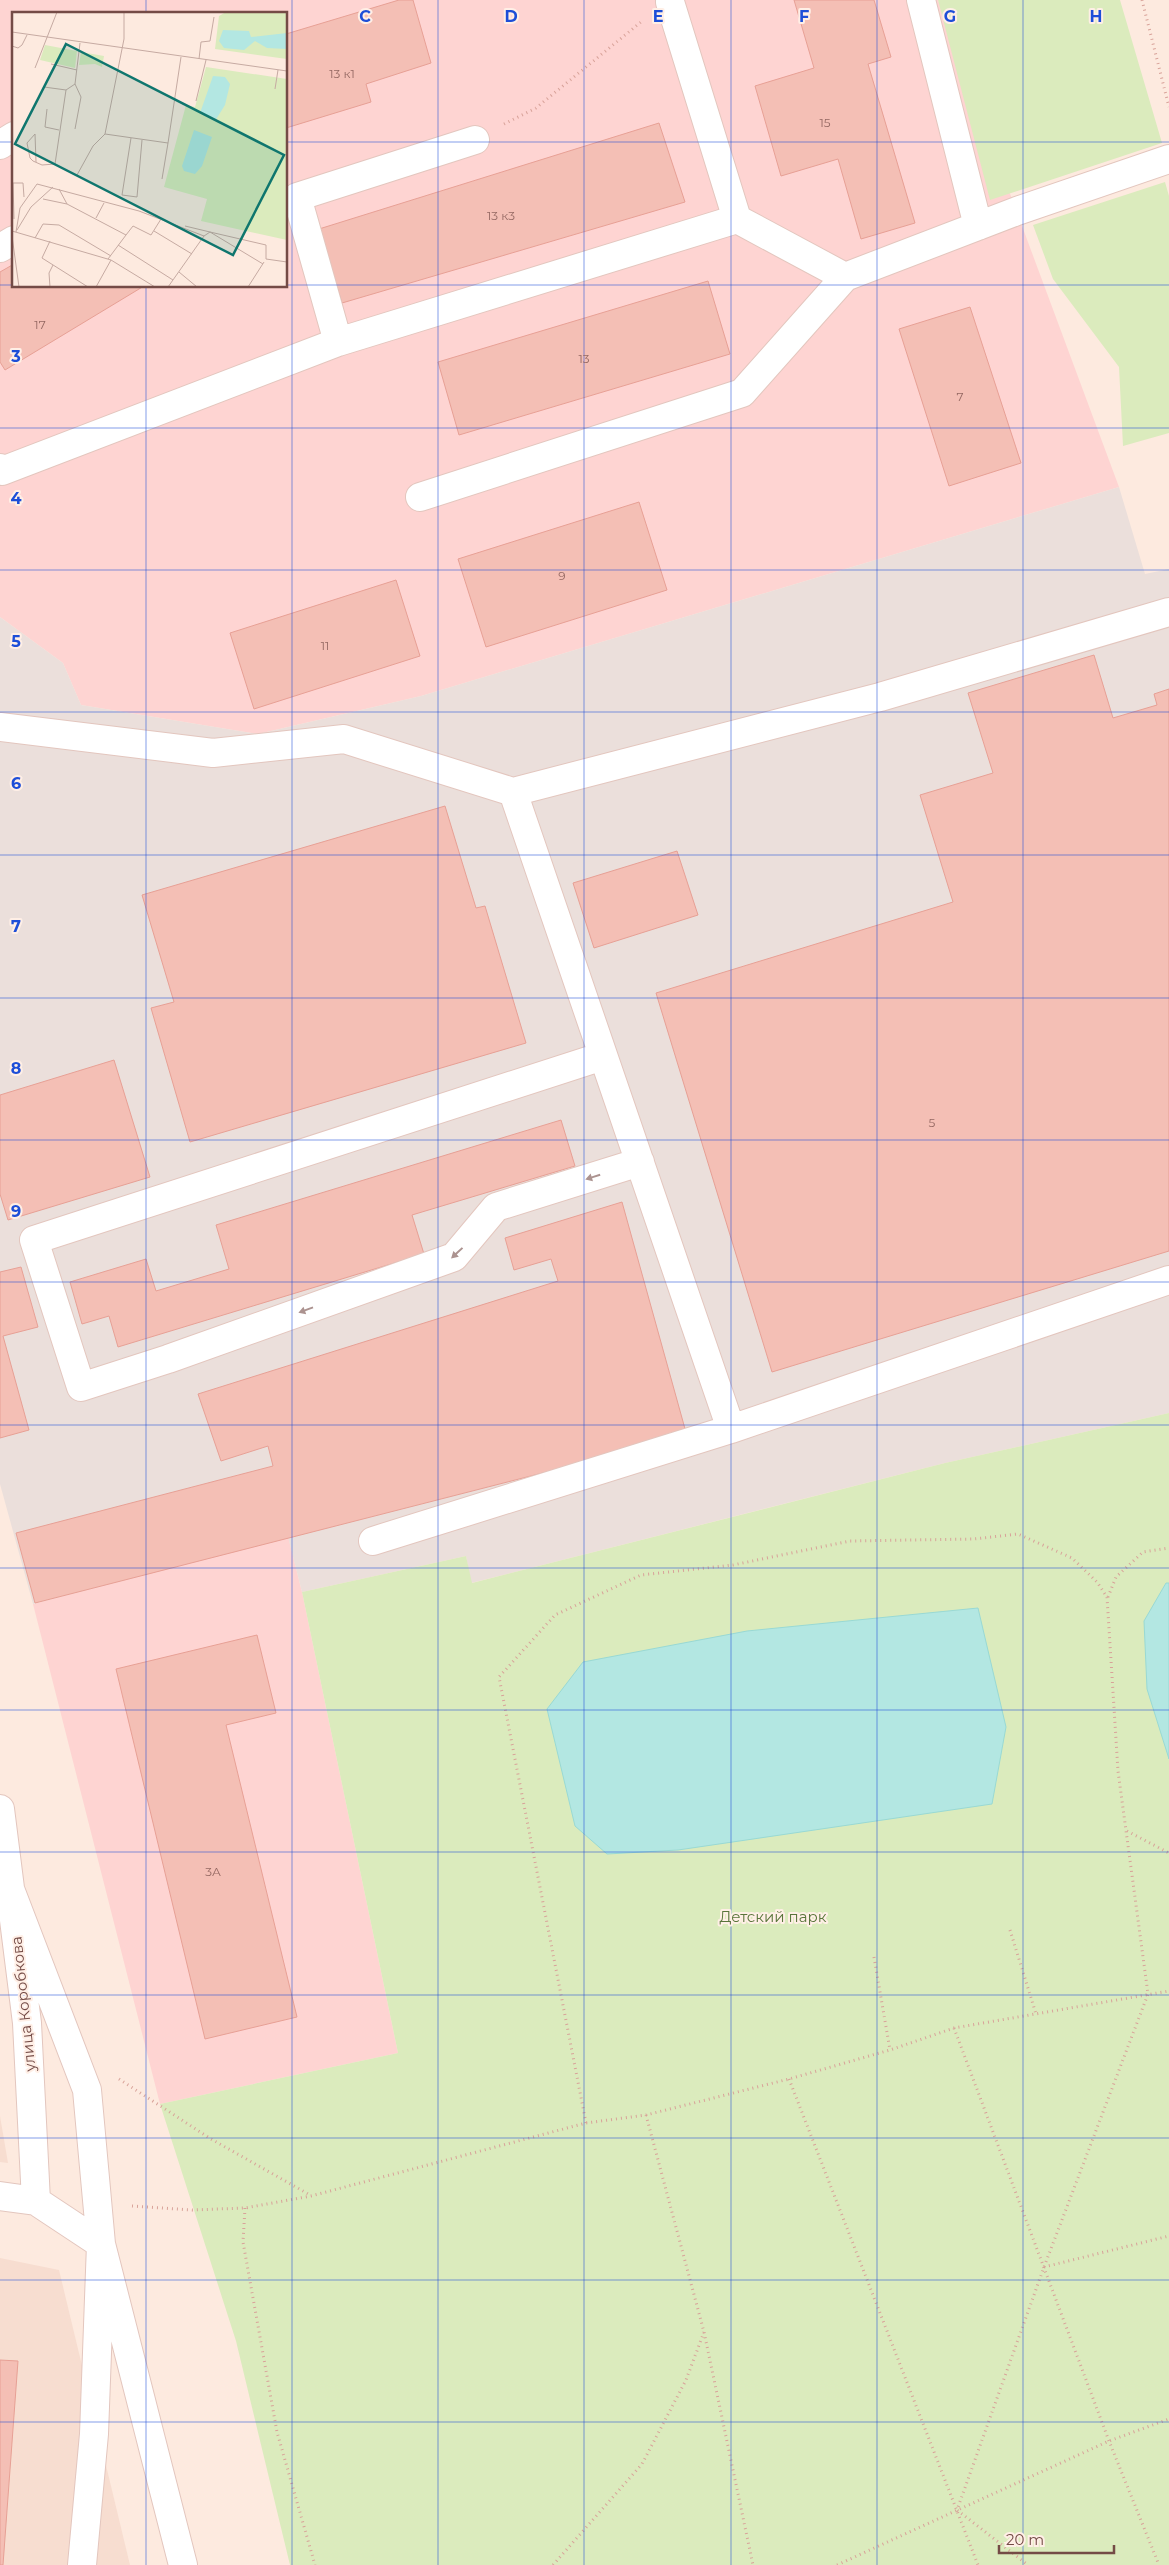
<svg xmlns="http://www.w3.org/2000/svg" width="1169" height="2565" viewBox="0 0 1169 2565" font-family="Montserrat,sans-serif">
<style>
.residential{fill:#f7ddd0}
.commercial{fill:#fed4d2;fill-rule:evenodd}
.industrial{fill:#ebdfdb}
.green{fill:#dbebbd}
.water{fill:#b3e7e2;stroke:#99d9d4}
.building{fill:#f4bfb5;stroke:#e7a095}
.lines{fill:none;stroke-linecap:round;stroke-linejoin:round}
.minor-casing{stroke:#e3c6be;stroke-width:30}
.path{stroke:#d8a299;stroke-width:3;stroke-dasharray:1 4;stroke-linecap:butt}
.minor{stroke:#fff;stroke-width:28}
.oneway{fill:#ac9390}
.grid{fill:none;stroke:#1d4ed8;stroke-width:1;stroke-opacity:0.55}
.labels{text-anchor:middle;dominant-baseline:central;stroke-width:4;stroke-linejoin:round;paint-order:stroke}
.number-label{font-size:12px;fill:#946862}
.park-label{font-size:15px;fill:#5a753b;stroke:#ffefe6}
.street-label{font-size:15px;fill:#744b46;stroke:#ffefe6}
.inset-road{fill:none;stroke:#c6aaa2;stroke-width:1}
.view{fill:#0f766e;fill-opacity:0.15;stroke:#0f766e;stroke-width:2.5}
.inset-edge{fill:none;stroke:#744b46;stroke-width:2.5}
.grid-label{font-size:16px;text-anchor:middle;font-weight:bold;fill:#1d4ed8;stroke:#ffefe6;stroke-width:4;stroke-linejoin:round;paint-order:stroke}
</style>
<rect width="100%" height="100%" fill="#fdeadf"/>
<path class="residential" d="M0,2116L8,2163L0,2162Z
M0,2258L59,2270L130,2565H0Z"/>
<path class="commercial" d="M0,0H938L1119,487L421,696L258,734L81,705L63,663L0,617ZM14,14H286V286H14Z
M288,1536L302,1592L398,2053L160,2104L33,1604Z"/>
<path class="industrial" d="M1119,487L1145,574L1169,569V1413L945,1463L471,1583L466,1556L302,1592L288,1537L33,1604L0,1484V617L63,663L81,705L258,734L421,696Z"/>
<path class="green" d="M938,0H1120L1162,143L990,200Z
M1165,182L1169,196V433L1123,446L1119,367L1053,279L1033,225Z
M1169,1413V2565H290L236,2341L160,2104L398,2053L302,1592L466,1556L472,1583L945,1463Z"/>
<path class="water" d="M1166,1583H1169V1759L1147,1689L1144,1621Z
M978,1608L1006,1727L992,1804L678,1850L607,1854L575,1826L547,1709L583,1662L747,1631Z"/>
<path class="building" d="M399,0H413L431,63L366,84L371,102L286,128V34Z
M794,0H874L891,57L868,64L915,223L861,239L838,159L781,176L755,86L814,68Z
M659,123L685,202L342,303L319,229Z
M14,264V286H144L5,370L0,362V272Z
M708,281L730,354L459,435L438,362Z
M970,307L1021,463L949,486L899,329Z
M639,502L667,590L486,647L458,559Z
M396,580L420,656L254,709L230,633Z
M1094,655L1113,718L1157,705L1154,694L1169,689V1251L772,1372L656,993L953,902L920,795L993,773L968,693Z
M445,806L476,908L485,906L526,1043L190,1142L151,1008L174,1002L142,895Z
M677,851L698,915L594,948L573,883Z
M114,1060L150,1177L8,1220L0,1194V1095Z
M561,1120L575,1166L412,1215L424,1254L118,1347L109,1316L82,1324L70,1282L146,1259L156,1291L229,1269L216,1225Z
M622,1202L687,1436L35,1603L16,1533L273,1466L268,1446L221,1461L198,1394L558,1281L551,1259L514,1270L505,1238Z
M21,1267L38,1327L3,1336L29,1430L0,1438V1272Z
M257,1635L276,1713L226,1725L297,2017L205,2039L116,1669Z
M0,2360L18,2361L3,2565H0Z"/>
<g class="lines">
<g class="minor-casing">
<path id="minor" d="M921,0L978,226
M670,2L737,219
M0,145L14,136
M0,248L14,240
M338,342L297,197L475,140
M0,468L2,471L338,342L737,219L845,277L1017,211L1169,159
M420,497L742,393L845,277
M0,727L213,753L344,739L513,792L880,697L1169,612
M513,792L731,1429L1169,1280
M603,1056L34,1240L81,1387L168,1359L454,1257L496,1207L640,1162
M373,1541L731,1429
M0,1809L27,2023L36,2201
M10,1889L87,2090L101,2244L94,2434L82,2565
M0,2196L36,2201L101,2244L183,2565"/>
</g>
<path class="path" d="M1142,0L1169,107
M504,124L536,108L641,22
M1108,1597L1116,1577L1143,1552L1169,1548
M1127,1831L1169,1853
M1010,1930L1036,2014
M874,1957L890,2050
M954,2028L1109,2441L1159,2565
M119,2079L211,2139L310,2195
M789,2079L978,2565
M646,2115L704,2332L753,2565
M586,2123L499,1677L555,1615L641,1575L733,1565L850,1541L974,1539L1018,1534L1072,1558L1097,1582L1107,1597L1118,1771L1148,1994L1044,2267L957,2510L1028,2565
M132,2206L192,2210L245,2208L311,2196L586,2123L646,2115L789,2079L890,2050L954,2028L1169,1991
M245,2208L243,2242L277,2432L315,2565
M1044,2267L1169,2236
M553,2565L642,2464L686,2380L704,2332
M837,2565L1109,2441L1169,2419"/>
<use href="#minor" class="minor"/>
</g>
<defs><path id="oneway-solid" d="M-6-.8H1V-3.2L6.5 0L1 3.2V.8H-6Z" transform="scale(1.25)"/></defs>
<g class="oneway">
<use href="#oneway-solid" transform="translate(593 1177) rotate(163)"/>
<use href="#oneway-solid" transform="translate(457 1253) rotate(137)"/>
<use href="#oneway-solid" transform="translate(306 1310) rotate(160)"/>
</g>
<path class="grid" d="M146,0V14M292,0V2565M438,0V2565M584,0V2565M731,0V2565M877,0V2565M1023,0V2565M0,142H14M286,142H1169M0,285H14M286,285H1169M146,286V2565M0,428H1169M0,570H1169M0,712H1169M0,855H1169M0,998H1169M0,1140H1169M0,1282H1169M0,1425H1169M0,1568H1169M0,1710H1169M0,1852H1169M0,1995H1169M0,2138H1169M0,2280H1169M0,2422H1169"/>
<g class="labels">
<g class="number-label">
<text x="342" y="73">13 к1</text>
<text x="825" y="122">15</text>
<text x="501" y="215">13 к3</text>
<text x="40" y="324">17</text>
<text x="584" y="358">13</text>
<text x="960" y="396">7</text>
<text x="562" y="575">9</text>
<text x="325" y="645">11</text>
<text x="932" y="1122">5</text>
<text x="213" y="1871">3А</text>
</g>
<g class="park-label">
<text x="773" y="1916">Детский парк</text>
</g>
<g class="street-label">
<text transform="translate(23 2004) rotate(-96)">улица Коробкова</text>
</g>
</g>
<g transform="translate(12 12)">
<rect width="275" height="275" fill="#fdeadf"/>
<path d="M214,0H275V47L203,37L207,4ZM33,33L65,39L63,56L28,48ZM69,40L92,44L90,55L83,52L67,53ZM194,55L275,67V228L189,209L195,187L152,175L174,93L183,95Z" fill="#dbebbd"/>
<path d="M211,18L237,19L239,25L275,21V37L255,36L243,29L232,38L212,36L207,29ZM201,64L213,65L218,72L213,93L203,109L188,101ZM182,118L200,125L190,154L183,162L172,159L170,154Z" fill="#b3e7e2"/>
<path class="inset-road" d="M0,20L275,59M0,34L6,36L10,33L15,23M187,47L189,30L198,29L202,5M39,52L65,58M23,56L45,0M63,72L69,85L63,117M0,75V123M32,75L54,78M263,77L266,58M184,89L194,48M35,97L33,115L47,118M93,122L156,131L169,45M119,126L110,183L125,185L130,128M24,150L23,122L15,131L18,146L21,149L30,153L43,152L54,78L63,72L68,31M65,163L81,134L93,122L112,27V0M150,167L156,131M47,177L55,192L114,223L96,247M31,187L55,192M84,206L92,191M2,207L1,171H11L12,185M173,214L198,220L251,252M5,218L19,195L41,175M0,219L99,248L143,275M142,219L180,242M4,220L8,196L25,172L127,199L192,224M114,223L121,214L139,223L149,207M0,224L7,275M23,226L31,212L47,213L99,244M38,229L30,246L76,275M106,233L161,268M254,247L275,250M167,260L185,275M38,275L37,261L41,253M84,275L99,248M156,275L192,224L198,220L254,233V247M236,275L252,250"/>
<path class="view" d="M54,32L272,143L221,243L3,132Z"/>
<rect width="275" height="275" class="inset-edge"/>
</g>
<g class="grid-label">
<text x="365" y="22">C</text>
<text x="511" y="22">D</text>
<text x="658" y="22">E</text>
<text x="804" y="22">F</text>
<text x="950" y="22">G</text>
<text x="1096" y="22">H</text>
<text x="16" y="362">3</text>
<text x="16" y="504">4</text>
<text x="16" y="647">5</text>
<text x="16" y="789">6</text>
<text x="16" y="932">7</text>
<text x="16" y="1074">8</text>
<text x="16" y="1217">9</text>
</g>
<path d="M999 2545v8h115v-8" fill="none" stroke="#744b46" stroke-width="2.5"/>
<text x="1006" y="2545" font-size="15" fill="#744b46" stroke="#ffefe6" stroke-width="4" paint-order="stroke">20 m</text>
</svg>
